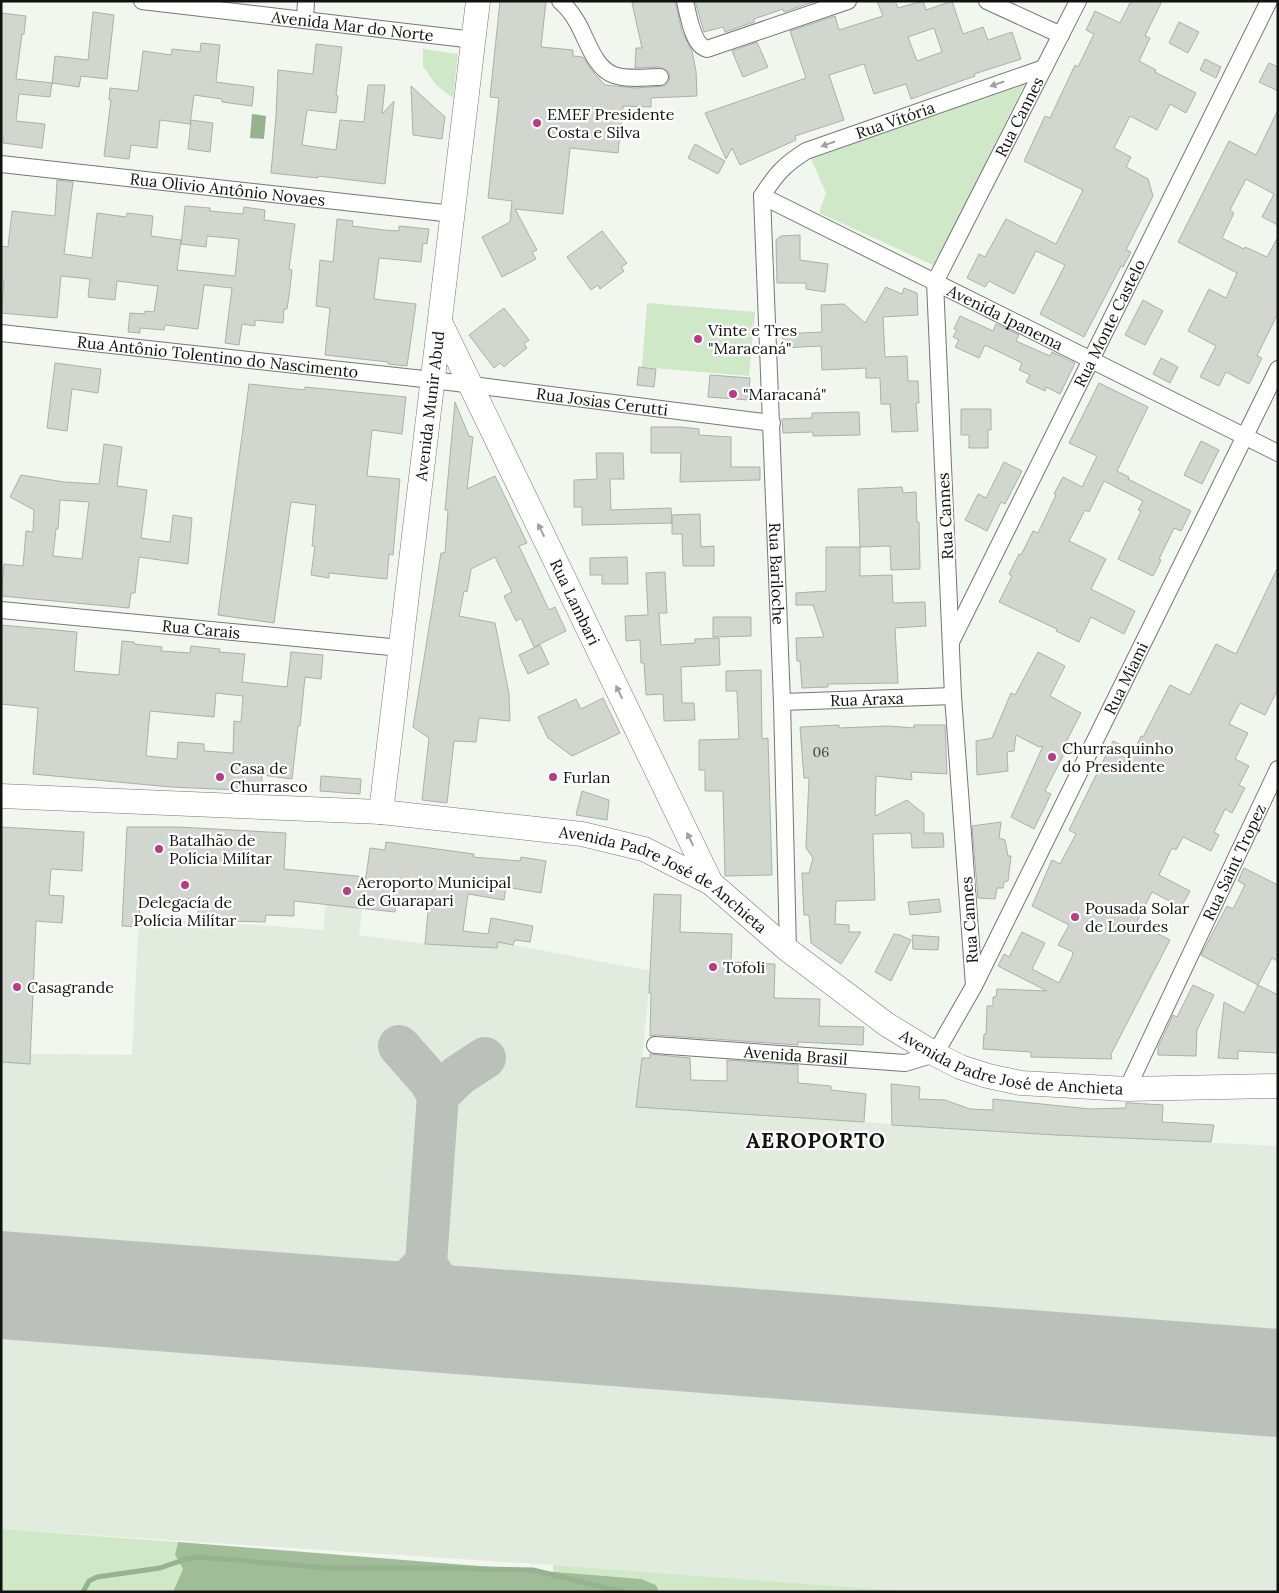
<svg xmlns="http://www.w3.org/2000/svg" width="1279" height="1593" viewBox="0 0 1279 1593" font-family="Lora,serif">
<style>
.built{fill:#e1ebde}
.green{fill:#cfe9c8}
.forest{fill:#a0bc98}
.water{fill:#96b28e}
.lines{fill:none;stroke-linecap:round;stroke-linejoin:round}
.stream{stroke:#96b28e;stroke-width:5}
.taxiway{stroke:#bcc0ba;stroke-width:42}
.runway{stroke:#bcc0ba;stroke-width:108}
.building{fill:#d1d6cf;stroke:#abb0aa;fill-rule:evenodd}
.street-casing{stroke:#737872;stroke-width:18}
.secondary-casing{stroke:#737872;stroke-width:25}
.street{stroke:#fff;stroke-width:16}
.secondary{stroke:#fff;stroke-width:24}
.oneway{fill:#9fa09f}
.poi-dot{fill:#bb3a85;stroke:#fff;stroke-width:2}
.labels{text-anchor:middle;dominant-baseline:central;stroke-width:4.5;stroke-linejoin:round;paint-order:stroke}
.number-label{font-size:14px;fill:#404340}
.street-label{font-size:16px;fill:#101210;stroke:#fff}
.poi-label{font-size:16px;fill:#101210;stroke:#fff;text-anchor:start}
.district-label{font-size:21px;font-weight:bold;letter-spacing:1px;fill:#101210;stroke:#fff}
</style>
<rect width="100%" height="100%" fill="#f1f6ef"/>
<path class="built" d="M330,873L366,877L359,935L425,944L497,948L498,942L651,971L637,1107L1056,1135L1278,1146V1592H917L553,1565L1,1529V1062L30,1064L31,1054L132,1055L139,916L323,930Z"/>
<path class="green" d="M423,49L458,54L453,98L436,85L423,66Z
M1025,83L935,266L819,213L826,193L811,159Z
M647,303L755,312L749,376L642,367Z
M1,1529L178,1542L175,1555L183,1569L173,1592H1Z
M553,1565L917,1592H659L656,1585L641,1579L553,1573Z"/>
<path class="forest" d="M178,1542L641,1579L656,1585L659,1592H173L183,1569L175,1555Z"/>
<path class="water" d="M252,114L266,116L264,139L250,138Z"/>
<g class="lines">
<path class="stream" d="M83,1592L89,1581L97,1577L160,1568L186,1559L199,1557L328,1568H435L533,1570L623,1592"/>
<path class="taxiway" d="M438,1095L459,1075L485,1058
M426,1263C431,1271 435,1280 441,1286C460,1308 486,1317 512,1324
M331,1310C378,1304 393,1298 426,1263L438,1095L429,1080L399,1046"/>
<path class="runway" d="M1,1285L1278,1383"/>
</g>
<path class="building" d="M500,1H546L541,47L573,50V56L583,57L593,72L605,85L635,88L665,86L669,81L670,76L668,71L660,67L635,68L636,48H642L632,3L640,1H675L682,32L692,51L696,71L697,96L651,98V107L623,106L618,153L570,148L563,214L515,209L537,250L532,252L536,259L502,277L482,237L510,222L512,201L488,198L499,98L490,97Z
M695,1H816L784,12L783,9L754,19V22L725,32L723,27L704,32Z
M877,1H895L898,8L923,1L926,10L952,1L963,34L983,27L988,40L1012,32L1021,59L974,74L975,76L911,99L906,84L874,94L864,64L829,75L844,120L795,136L796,140L740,165L732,148L726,159L705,113L806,78L790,31L835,16L839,30L883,16ZM934,28L942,52L917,61L908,37Z
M1131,1H1162L1145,36L1150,38L1139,61L1156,70L1155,72L1196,93L1186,113L1170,104L1157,130L1130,116L1114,148L1131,157L1126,167L1148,179L1153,196L1126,250L1131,252L1123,267L1121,266L1084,337L1040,314L1065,265L1036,251L1014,294L989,281L985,287L967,278L979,254L985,257L1006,219L1056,244L1083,190L1024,161L1045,116L1050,118L1075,65L1078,67L1094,34L1086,30L1095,11L1120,23Z
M93,12L114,15L107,79L81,76L79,87L52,83L55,56L88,60Z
M1,13L26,16L24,34H22L16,79L52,83L50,97L19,94L16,121L45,124L42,148L3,143V137H1Z
M1179,22L1199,32L1188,53L1169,43Z
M757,42L768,67L743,77L732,51Z
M201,43L220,45L216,82L254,87L252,106L222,102V99L194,95L190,124L160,120L157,148L131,145L129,159L104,156L111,100H109L110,88L138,91L143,51L171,55L172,49L200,52Z
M316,44L342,47L336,95L338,96L336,113L307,110L302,145L336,150L340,120L364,122L368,85H385L382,114L394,101L385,184L318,176V178L271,173L276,116L278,70L313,74Z
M1205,59L1221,67L1216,78L1200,70Z
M1269,63L1278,67V91L1259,82Z
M411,86L445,117L442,139L413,135Z
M1278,110V225L1262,217L1274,194L1246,179L1230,210L1234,213L1222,238L1244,249L1245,247L1267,257L1278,237V313L1257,356L1262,358L1249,384L1226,372L1219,386L1200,377L1216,346L1188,331L1209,289L1226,298L1237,273L1178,242L1229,141L1256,155Z
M191,120L213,123L210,152L188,149Z
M695,144L725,161L718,174L688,158Z
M57,180L73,182L64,254L92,258L97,213L126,217L127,213L153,216L151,236L181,240L177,270L235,276L239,239L207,236L206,247L181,244L185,206L210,208V211L243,214L244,207L265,210L264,220L295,224L289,269L292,270L289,296L287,309H284L283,323L255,320V326L242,324L239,345L225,343L232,288L204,285L198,329L165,325L164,330L140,328V333L128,332L130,313L145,314V311L154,312L158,286L117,281L115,300L88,297L90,279L61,276L57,318L1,313L4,281H1V246L8,247L12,211L55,216Z
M337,219L353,221L352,226L384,230L399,231V226L429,229L427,244L423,243L421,262L379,258L374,299L416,304L407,366L388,364V362L325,355L330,308L316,306L320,260L333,262Z
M602,231L627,263L621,267L624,271L600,289L598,285L591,290L567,257Z
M800,235V260L828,264L825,292L806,289V283H777L776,240L781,236Z
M886,287L902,294L904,288L917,293L918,315L883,317L885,357L907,356L908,381H918L919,403H916L918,431L892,432L890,404H881L880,378H866V368L822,370L821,346L783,348L782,334L822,332L821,305L844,304L865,323Z
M1143,300L1163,311L1145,345L1125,335Z
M504,308L529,340L524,344L527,348L513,359L504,367L500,363L494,368L469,335Z
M960,316L993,331L996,324L1019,335L1016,341L1050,356L1052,352L1075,363L1060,394L1046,387L1045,391L1026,382L1030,375L1019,370L1022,363L985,345L979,358L955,347L959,340L953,337L957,330L954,329Z
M1161,358L1178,367L1170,383L1153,374Z
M55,363L101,369L98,393L72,389L67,431L47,428Z
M639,367L656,369L654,387L637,385Z
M710,375L750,378L748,400L708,397Z
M1099,383L1148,407L1117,471L1129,477L1128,479L1191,511L1181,531L1174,528L1159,559L1161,560L1153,576L1118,559L1141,511L1138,510L1143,501L1104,481L1089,512L1085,510L1069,541L1106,559L1091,589L1135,611L1124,634L1091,617L1079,642L1056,631L1057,629L999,602L1012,576L1009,574L1019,554L1021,555L1033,531L1038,533L1056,495L1054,494L1063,477L1082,487L1097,456L1069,443Z
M249,384L305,390V387L406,397L402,434L372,430L367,476L400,479L393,555L389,554L387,579L329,573V578L311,575L315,546H312L316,505L291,502L274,623L218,615Z
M455,402L469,436L473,437L467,489L495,476L527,543L519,546L549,610L555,607L566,631L534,647L521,618L516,621L504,596L512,592L495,557L471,569L467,592L464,591L459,616L495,623L509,694L510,721L479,718L476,742L454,741L447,803L422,800L429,738L413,727L441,553H445L448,510H445Z
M961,409H991V430H988V448H969V435H961Z
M859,412L860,435L813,436V432L783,433L782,419L812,418V413Z
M651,427H681L699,429V435L731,437V467H760V480L680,482L681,453H651Z
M1201,441L1219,450L1202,484L1184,475Z
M104,444L122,447L117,486L147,490L141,538L170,542L173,515L192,518L188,564L139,557L135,593H131L129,608L1,596L4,564L23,566L26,531L33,532L34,510L10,497L21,475L64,482L99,484ZM60,500L89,502L82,559L53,556L56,529H58Z
M596,453H623L624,479H610L611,510L671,508L672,523L582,525V507H574V480L597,479Z
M1004,462L1022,471L1005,504L1001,502L987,531L965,520L978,494L986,498Z
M902,487L903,493L916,492L917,522H919L920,569L891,570L890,546L860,547L858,489Z
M700,514L701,547L714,546V566H683L682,534H672V515Z
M826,547H860V576L892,575L893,603L925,602L926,626L895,628L898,683L828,684V687L802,688L800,661H797L796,638L824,637L813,605H796V593L826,591Z
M627,557L628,584H602V575H590V558Z
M1278,567V689L1265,715L1240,703L1229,724L1248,733L1235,759L1249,766L1239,785L1245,788L1232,813L1225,809L1214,832L1219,835L1211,851L1183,837L1176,850L1172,848L1159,875L1190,891L1181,907L1152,892L1136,923L1170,940L1111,1054L1112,1059L1031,1057V1052L983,1049L984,1034H986L987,1006H993V997H996L997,989L1047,991L998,966L1004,954L1009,957L1022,932L1045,943L1032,969L1059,983L1072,957L1073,952L1058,945L1069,925L1032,906L1052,860L1060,864L1076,834L1069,830L1113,741L1134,751L1141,736L1143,737L1170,685L1190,695L1216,644L1236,654Z
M665,572L667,613H659L661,645L695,643V639L719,638L720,665L681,667L682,703H694L695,720L664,721L663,694L646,695L644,663H641L640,640L626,641L625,616L648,615L646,573Z
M713,617H751V636L713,637Z
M1,625L77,632L74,671L119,675L122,641L134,642V644L162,647L161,651L190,653L191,646L220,649L219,652L245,654L242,682L287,687L291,652L323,655L321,679L305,677L300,726H298L292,779L262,775V791L170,787L33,774L38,708L1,704ZM216,693L243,696L241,722L234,721L233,753L204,751V744L178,742L177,759L146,756L150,711L214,717Z
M540,645L549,664L528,674L519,655Z
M1038,652L1065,666L1050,696L1081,713L1066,742L1069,744L1045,791L1051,794L1034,829L1011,817L1043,746L1039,747L1016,735L1014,751L1007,752L1008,771L977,775L976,741L992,738L1011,693L1015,695Z
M761,670L762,739L768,738L772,875L725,876L723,791H705V770H699V740L739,739L737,691H726V671Z
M603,698L620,733L572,756L548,738L538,717L576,699L581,709Z
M839,725V728L888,726L914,728V725H945L947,774L911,772L912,780L876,776L875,816L907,800L924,814V833H943L944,847L912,848L911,833L873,834L875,900L836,901L835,924L849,925V932H861L841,964L811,943L809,915H804L802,873H809L813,858L806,848L809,778H804L800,727Z
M321,776L361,779L360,794L320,791Z
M582,791L609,800L607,820L576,815Z
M1001,822L999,838L1005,840L1008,856H1011L1008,881L1004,882L1003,888H997L995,899L978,898L972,826Z
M1,827L84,832L82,871L51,869L49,895L64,896L62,923L36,921L30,1064L1,1062Z
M127,827H178L286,833L284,869L366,877L370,848L385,850L386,842L474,854L473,857L520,861L521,857L546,861L541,893L506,887L504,900L468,894L463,931L488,934L491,918L533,926L530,942L515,940L513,945L498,942L497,948L425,944L429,901L396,896L395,912L294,901V916L266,915L265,922L230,921V923L198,921L199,899L172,898L173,905H140L139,927L122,926Z
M1244,868L1278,885V961L1272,958L1258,985L1201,955L1227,906L1233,909L1245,885L1238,881Z
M654,894L681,895L680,932L732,934L731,962L775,964L774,998L820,999L819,1026L864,1027L863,1045L798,1042V1045L656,1035L650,1036L651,993H649Z
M939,899L941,912L910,915L908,902Z
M894,934L900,935L911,940L891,981L875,972Z
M912,935L939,937L938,950L913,949Z
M1193,985L1214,995L1197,1030L1196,1056L1158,1055V1047L1173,1015L1177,1017Z
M1258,985L1278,995V1053L1238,1051V1059L1218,1058L1224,1002L1244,1013Z
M650,1054L690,1058L691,1080L727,1081V1060L798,1065V1083L831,1086V1090L866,1094L864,1122L636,1107L642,1058H650Z
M891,1084L920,1087L919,1099L945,1100L970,1109L993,1110V1099L1090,1109L1126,1108V1103H1130L1163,1105L1162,1122L1214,1125L1211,1142L1056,1135L892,1125Z"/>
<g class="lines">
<g class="street-casing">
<g id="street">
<path id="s1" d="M142,1L474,40"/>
<path d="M560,1C567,7 573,15 577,22C587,39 594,68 614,75C628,80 646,77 660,77"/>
<path d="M685,1C688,14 693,46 707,49L848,1"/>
<path d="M987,1L1061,35"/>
<path d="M305,20L306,1"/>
<path id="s2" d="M1,164L453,214"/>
<path id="s3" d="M762,196L782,702L788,950"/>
<path id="s4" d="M762,196L1278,453"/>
<path id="s5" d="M762,196C776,174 784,165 806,151L1044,68"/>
<path id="s6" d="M1,333L433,380L772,423"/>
<path id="s7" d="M1,610L401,648"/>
<path id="s8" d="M951,642L1269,1"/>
<path id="s9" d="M782,702L953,696"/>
<path id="s10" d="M975,984L1278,369"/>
<path id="s11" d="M655,1045L905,1063L935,1054L974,986L953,696L935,282L1078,1"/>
<path id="s12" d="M1127,1089L1278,769"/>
</g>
</g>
<g class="secondary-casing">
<g id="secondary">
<path id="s13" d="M440,322L711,883"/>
<path id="s14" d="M1,796L381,812L582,834L644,849L711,883L788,950L886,1024L935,1054L960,1067L988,1076L1021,1083L1127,1089L1278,1086"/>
<path id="s15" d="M381,812L478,1"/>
</g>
</g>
<use href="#street" class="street"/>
<use href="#secondary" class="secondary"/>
</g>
<defs><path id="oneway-solid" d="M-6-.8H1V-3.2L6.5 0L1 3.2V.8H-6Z" transform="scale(1.25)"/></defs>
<g class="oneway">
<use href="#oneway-solid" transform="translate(997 84) rotate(161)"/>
<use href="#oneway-solid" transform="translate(828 144) rotate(161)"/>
<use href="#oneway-solid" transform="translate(541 530) rotate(-116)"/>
<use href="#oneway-solid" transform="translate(619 692) rotate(-116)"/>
<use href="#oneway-solid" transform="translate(690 839) rotate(-116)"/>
</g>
<g class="poi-dot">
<circle cx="537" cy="123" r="5"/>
<circle cx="698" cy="339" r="5"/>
<circle cx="733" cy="394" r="5"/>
<circle cx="1052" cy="757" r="5"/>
<circle cx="220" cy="777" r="5"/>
<circle cx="553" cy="777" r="5"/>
<circle cx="159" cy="849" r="5"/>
<circle cx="185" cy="885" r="5"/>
<circle cx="347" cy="891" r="5"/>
<circle cx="1075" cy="917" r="5"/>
<circle cx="713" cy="967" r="5"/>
<circle cx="17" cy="987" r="5"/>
</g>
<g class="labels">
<g class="number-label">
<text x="821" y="752">06</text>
</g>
<g class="street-label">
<text stroke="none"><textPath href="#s1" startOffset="212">Avenida Mar do Norte</textPath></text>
<text stroke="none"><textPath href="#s11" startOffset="1251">Rua Cannes</textPath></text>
<text stroke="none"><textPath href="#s5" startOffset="158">Rua Vitória</textPath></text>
<text stroke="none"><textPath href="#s2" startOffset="228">Rua Olivio Antônio Novaes</textPath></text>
<text stroke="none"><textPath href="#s4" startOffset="272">Avenida Ipanema</textPath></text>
<text stroke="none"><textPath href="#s8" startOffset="356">Rua Monte Castelo</textPath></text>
<text stroke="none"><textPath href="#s6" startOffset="218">Rua Antônio Tolentino do Nascimento</textPath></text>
<text stroke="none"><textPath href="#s6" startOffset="605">Rua Josias Cerutti</textPath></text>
<text stroke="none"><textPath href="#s15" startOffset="409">Avenida Munir Abud</textPath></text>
<text transform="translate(945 516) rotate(-93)">Rua Cannes</text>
<text stroke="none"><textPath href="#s3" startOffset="378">Rua Bariloche</textPath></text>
<text stroke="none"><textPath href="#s13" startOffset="311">Rua Lambari</textPath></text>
<text stroke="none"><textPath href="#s7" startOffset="201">Rua Carais</textPath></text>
<text stroke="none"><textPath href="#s10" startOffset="341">Rua Miami</textPath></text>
<text stroke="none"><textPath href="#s9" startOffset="85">Rua Araxa</textPath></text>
<text stroke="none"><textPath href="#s12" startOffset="251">Rua Saint Tropez</textPath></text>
<text stroke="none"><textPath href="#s14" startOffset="676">Avenida Padre José de Anchieta</textPath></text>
<text transform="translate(969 920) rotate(-94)">Rua Cannes</text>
<text stroke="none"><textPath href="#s11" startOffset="141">Avenida Brasil</textPath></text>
<text stroke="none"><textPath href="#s14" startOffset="1081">Avenida Padre José de Anchieta</textPath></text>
</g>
<g class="poi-label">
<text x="547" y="114">EMEF Presidente<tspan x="547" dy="18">Costa e Silva</tspan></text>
<text x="708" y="330">Vinte e Tres<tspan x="708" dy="18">"Maracaná"</tspan></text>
<text x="743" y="394">"Maracaná"</text>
<text x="1062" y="748">Churrasquinho<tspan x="1062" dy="18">do Presidente</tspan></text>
<text x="230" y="768">Casa de<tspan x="230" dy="18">Churrasco</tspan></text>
<text x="563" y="777">Furlan</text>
<text x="169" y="840">Batalhão de<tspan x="169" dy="18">Polícia Milítar</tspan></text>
<text x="357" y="882">Aeroporto Municipal<tspan x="357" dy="18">de Guarapari</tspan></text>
<text x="185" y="902" text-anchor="middle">Delegacía de<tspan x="185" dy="18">Polícia Milítar</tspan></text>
<text x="1085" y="908">Pousada Solar<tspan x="1085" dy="18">de Lourdes</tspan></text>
<text x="723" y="967">Tofoli</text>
<text x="27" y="987">Casagrande</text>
</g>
<g class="district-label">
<text x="816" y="1140">AEROPORTO</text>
</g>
</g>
<rect width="1279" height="1593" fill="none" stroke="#101210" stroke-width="5"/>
</svg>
